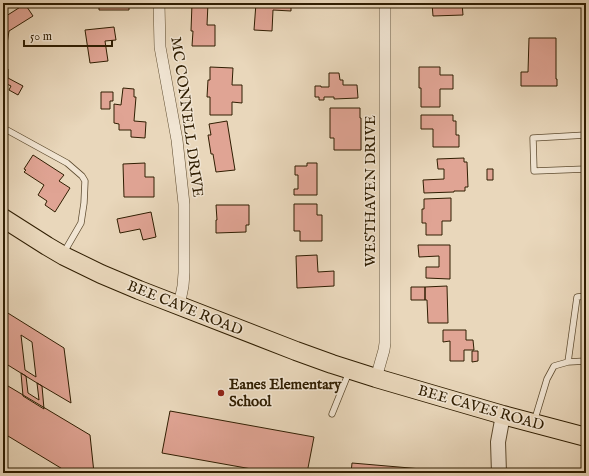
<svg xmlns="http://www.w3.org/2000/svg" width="589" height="476" viewBox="0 0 589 476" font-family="'IM FELL English',serif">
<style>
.building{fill:#e0a494;stroke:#301e02;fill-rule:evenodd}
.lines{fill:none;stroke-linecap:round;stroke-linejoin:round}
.service-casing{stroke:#5e4c30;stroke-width:7}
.minor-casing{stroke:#5e4c30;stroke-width:12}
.tertiary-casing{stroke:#5e4c30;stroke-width:16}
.primary-casing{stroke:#301e02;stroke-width:20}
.service{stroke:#f1e5d3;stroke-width:5.5}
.minor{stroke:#f1e5d3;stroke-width:11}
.tertiary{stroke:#f1e5d3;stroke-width:14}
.primary{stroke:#e9d7bb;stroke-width:18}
.poi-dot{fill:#8f2418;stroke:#f1e5d3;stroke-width:1.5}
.labels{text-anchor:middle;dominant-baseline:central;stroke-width:3;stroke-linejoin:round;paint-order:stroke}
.street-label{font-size:15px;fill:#301e02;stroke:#f1e5d3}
.poi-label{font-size:15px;font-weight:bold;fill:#301e02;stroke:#f1e5d3;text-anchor:start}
</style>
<rect width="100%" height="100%" fill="#e9d7bb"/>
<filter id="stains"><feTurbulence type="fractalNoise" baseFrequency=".005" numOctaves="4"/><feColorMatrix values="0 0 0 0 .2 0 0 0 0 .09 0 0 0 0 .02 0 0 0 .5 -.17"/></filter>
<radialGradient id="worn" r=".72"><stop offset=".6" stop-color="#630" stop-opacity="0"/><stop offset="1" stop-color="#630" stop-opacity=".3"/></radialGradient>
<path class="building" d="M99,3H129V10H99Z
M192,3H208L207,25H215V46H192L193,31H191Z
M256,3H291V11L273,10L272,31L254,30Z
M432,3H462L463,15L433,16Z
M25,4L33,16L9,31L5,57H3V18Z
M114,27L116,40L105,41L108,61L90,63L85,30Z
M529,38H556V79H557V86H521V72H528Z
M210,67L233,68L232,85H242V103L232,102V115H210V97H207L208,80H210Z
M419,67H440V75H453V89H440V107H421V88H419Z
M3,69H8V78L23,86L18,95L9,90L11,86L7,84V85H6L4,88L3,87Z
M329,73H339L340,80H343V85H357L358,98L334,99V97H324V100H319V97H315V86H321V87H329Z
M123,88L134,89V97H136L134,121L146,122L145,138L131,137V130H119V124L114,123V104L121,105Z
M101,92H113V101H110V109H101Z
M330,108H360V118H361V150H334V138H330Z
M421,115H453V121H456V135H459V147H433V129H421Z
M227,121L235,170L216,172L213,154H211L208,135H211L209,124Z
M33,155L64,175L59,181L70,188L55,212L45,205L47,201L38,195L44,185L24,172L26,170L24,169Z
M464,158V162H467L468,187H465V191H454V192L424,193L423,180L444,179V169H438L437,159Z
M145,163V177H154V197H124L123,164Z
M307,163H317V195H294V189H298V175H295V166H307Z
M487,169H493V180H487Z
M451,198V221H442V235H426V223H422V209H424V199Z
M294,204H317V215H322V241H300V231H294Z
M216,205H249V225H246V232L216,233V220H217Z
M151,212L156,237L143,240L140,229L120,233L117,219Z
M418,245H450V279L426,278V267H439V256L419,257Z
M317,255L318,272L334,271V286L297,288L296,256Z
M447,286L448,323H428L427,300H425V287Z
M411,287H425V300H411Z
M3,310L64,348L71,403L37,383L3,362ZM21,335L32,342L36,377L25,370Z
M443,330H466V340H473L474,350H464V361H450V341L443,342Z
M472,351H478V361L472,362Z
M21,373L26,376L28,393L39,400L37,383L42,386L44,409L23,396Z
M3,383L90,435L94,473H69L3,433Z
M170,411L314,437L307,473H274L162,453Z
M352,463L445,471V473H351Z"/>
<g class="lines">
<g class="service-casing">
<path id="service" d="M3,130H7L67,163L82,176L85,181L84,203L81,223L63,254
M586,135L533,138L534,171L586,169
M568,362L577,297L586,296
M332,414L349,372
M534,422L547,379L554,366L568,362L586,361"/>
</g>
<g class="minor-casing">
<path id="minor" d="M159,3L160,47L177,140L184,204V273L183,286L179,306
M376,378L384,350L385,343V3"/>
</g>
<g class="tertiary-casing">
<path id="tertiary" d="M499,473L498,442L503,415"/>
</g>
<g class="primary-casing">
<path id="primary" d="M3,218L47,246L64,256L101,274L139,290L296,351L332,364L376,378L503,415L586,437"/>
</g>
<use href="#service" class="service"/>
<use href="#minor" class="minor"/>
<use href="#tertiary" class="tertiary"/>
<use href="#primary" class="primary"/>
</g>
<circle class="poi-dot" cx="221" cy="393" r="4"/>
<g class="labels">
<g class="street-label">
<text transform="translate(187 117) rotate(82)">MC CONNELL DRIVE</text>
<text transform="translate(370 191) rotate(-90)">WESTHAVEN DRIVE</text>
<text transform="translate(185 308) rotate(22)">BEE CAVE ROAD</text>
<text transform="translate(481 408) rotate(16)">BEE CAVES ROAD</text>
</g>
<g class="poi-label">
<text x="229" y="384">Eanes Elementary<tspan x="229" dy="17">School</tspan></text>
</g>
</g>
<rect width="589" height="476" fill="none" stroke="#e9d7bb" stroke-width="16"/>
<rect x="4" y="4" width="581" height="468" fill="none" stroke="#301e02" stroke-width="2"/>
<rect x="8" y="8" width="573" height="460" fill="none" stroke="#301e02"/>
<path d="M24 40v6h88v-6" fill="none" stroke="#301e02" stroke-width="2"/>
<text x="30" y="40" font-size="12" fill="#301e02" stroke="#f1e5d3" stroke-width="3" paint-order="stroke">50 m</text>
<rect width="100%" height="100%" filter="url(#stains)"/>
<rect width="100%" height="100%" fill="url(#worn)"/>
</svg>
